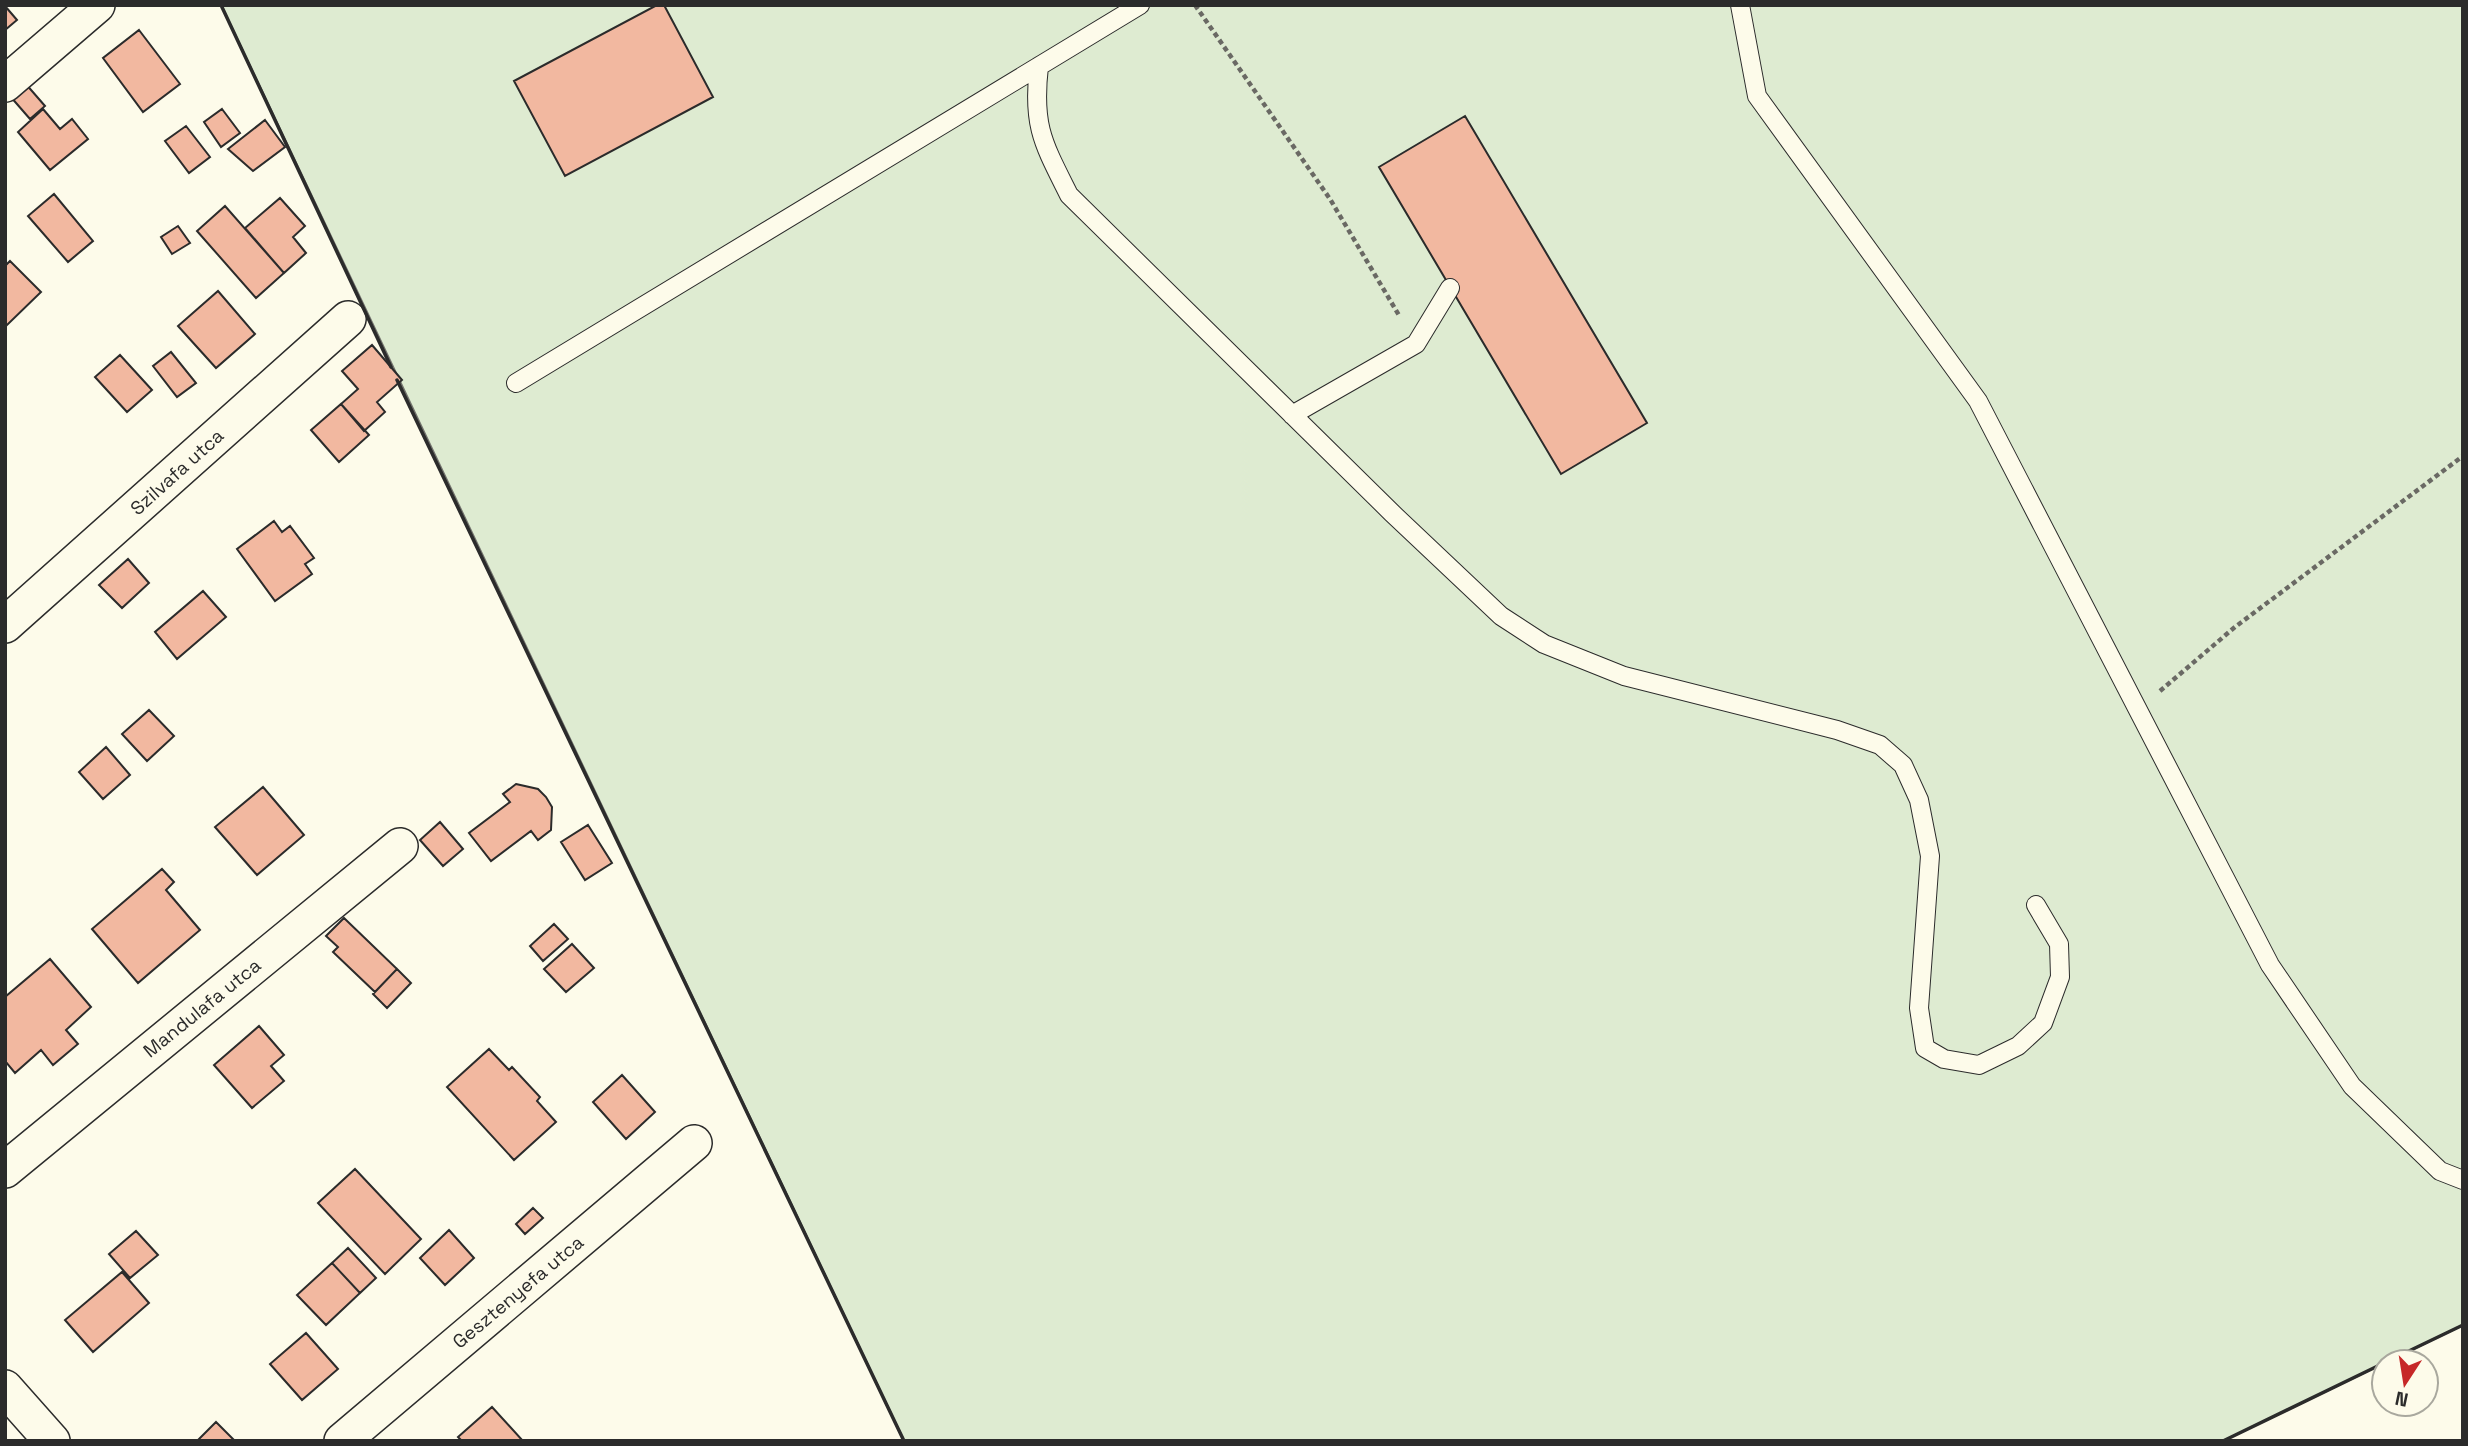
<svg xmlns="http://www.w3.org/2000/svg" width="2468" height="1446" viewBox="0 0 2468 1446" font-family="'Space Grotesk',sans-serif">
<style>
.green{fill:#deebd1;stroke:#74746e;stroke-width:2}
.building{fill:#f2b8a0;stroke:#2b2b2b;stroke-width:2}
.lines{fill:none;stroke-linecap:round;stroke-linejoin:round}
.lane-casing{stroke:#2b2b2b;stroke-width:20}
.street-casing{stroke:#2b2b2b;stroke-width:38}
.path{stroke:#6a6964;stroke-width:4.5;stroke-dasharray:5 3.5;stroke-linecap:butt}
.lane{stroke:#fdfbea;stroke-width:18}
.street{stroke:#fdfbea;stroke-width:35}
.wall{stroke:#2b2b2b;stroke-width:3.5}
.labels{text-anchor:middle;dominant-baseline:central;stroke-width:5;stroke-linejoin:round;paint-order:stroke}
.street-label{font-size:19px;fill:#2b2b2b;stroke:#fdfbea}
</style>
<rect width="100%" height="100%" fill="#fdfbea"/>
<path class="green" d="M221,5H2463V1325L2223,1441H904Z"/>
<path class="building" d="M657,5H664L713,97L565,176L514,81Z
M5,6L17,20L5,30Z
M139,30L180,84L143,112L103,58Z
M25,83L45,106L30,119L10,96Z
M43,109L60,129L72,119L88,139L50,170L18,132Z
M222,109L240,133L221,147L204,122Z
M1465,116L1647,423L1561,474L1379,167Z
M265,120L285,147L253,171L228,149Z
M186,126L210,157L189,173L165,141Z
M54,194L93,241L68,262L28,216Z
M280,198L305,226L293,237L306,253L284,273L245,228Z
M225,206L284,273L256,298L197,231Z
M178,226L190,243L172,254L161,237Z
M10,261L41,292L6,326L5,266Z
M218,291L255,334L216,368L178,326Z
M372,345L402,380L377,402L385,412L364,431L341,404L358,389L342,371Z
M171,352L196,383L177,397L153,366Z
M120,355L152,390L127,412L95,377Z
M341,404L369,435L339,462L311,430Z
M274,521L282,532L290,526L314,558L305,564L312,574L275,601L237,549Z
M128,559L149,583L122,608L99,585Z
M203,591L226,617L177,659L155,632Z
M149,710L174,736L147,761L122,734Z
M106,747L130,775L103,799L79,772Z
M516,784L538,789L546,797L552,807L551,830L538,840L531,831L491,861L469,833L510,802L503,794Z
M263,787L304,835L257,875L215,827Z
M440,822L463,849L443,866L420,840Z
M588,825L612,863L585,880L561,842Z
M162,869L174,882L166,890L200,930L138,983L92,929Z
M344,918L397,969L375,992L333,952L338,947L326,936Z
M554,924L568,939L543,961L530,946Z
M572,944L594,968L566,992L544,969Z
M50,959L91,1007L66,1030L78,1044L53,1065L41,1050L15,1073L5,1061V997Z
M397,969L411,983L387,1008L373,994Z
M259,1026L284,1055L271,1066L284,1081L252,1108L214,1065Z
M489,1049L509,1070L512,1067L540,1097L537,1101L556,1122L514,1160L447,1087Z
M622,1075L655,1112L626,1139L593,1102Z
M355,1169L421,1239L385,1274L318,1203Z
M533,1208L543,1218L525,1234L516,1224Z
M449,1230L474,1258L445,1285L420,1258Z
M136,1231L158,1255L130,1278L109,1254Z
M348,1248L376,1278L360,1293L332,1263Z
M332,1263L360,1293L326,1325L297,1295Z
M122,1272L149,1303L93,1352L65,1320Z
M306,1333L338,1369L302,1400L270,1364Z
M492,1407L523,1441H462L458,1437Z
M216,1422L235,1441H197Z"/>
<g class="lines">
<g class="lane-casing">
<path id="lane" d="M1740,5L1757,96L1978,401L2270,965L2352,1086L2440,1171L2463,1180
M1039,66C1032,126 1043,143 1069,195L1392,513L1501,616L1544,644L1624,676L1837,730L1880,745L1903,765L1919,800L1930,856L1919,1008L1925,1048L1944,1059L1979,1065L2018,1046L2043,1023L2060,977L2059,944L2036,905
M516,383L1140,5
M1292,415L1416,344L1450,288"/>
</g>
<g class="street-casing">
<path id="street" d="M5,84L97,5
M5,625L348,319
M5,1170L400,846
M5,1388L52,1441
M342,1441L694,1143"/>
</g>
<path class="path" d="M1195,5L1330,199L1400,317
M2160,691L2235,627L2463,456"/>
<use href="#lane" class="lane"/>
<use href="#street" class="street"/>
<path class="wall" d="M221,5L391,367
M397,380L904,1441
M2386,1362L2463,1325
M2223,1441L2384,1363"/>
</g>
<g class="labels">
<g class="street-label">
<text transform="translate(177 472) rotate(-42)">Szilvafa utca</text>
<text transform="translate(202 1008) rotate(-39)">Mandulafa utca</text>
<text transform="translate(518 1292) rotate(-40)">Gesztenyefa utca</text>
</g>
</g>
<rect width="2468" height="1446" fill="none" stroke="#2b2b2b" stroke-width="14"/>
<g transform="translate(2405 1383) rotate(192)"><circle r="33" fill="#fdfbea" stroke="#a9a89e" stroke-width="2"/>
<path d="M0-5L12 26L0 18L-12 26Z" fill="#c62828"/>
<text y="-10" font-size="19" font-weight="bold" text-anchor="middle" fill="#2b2b2b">N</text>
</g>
</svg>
